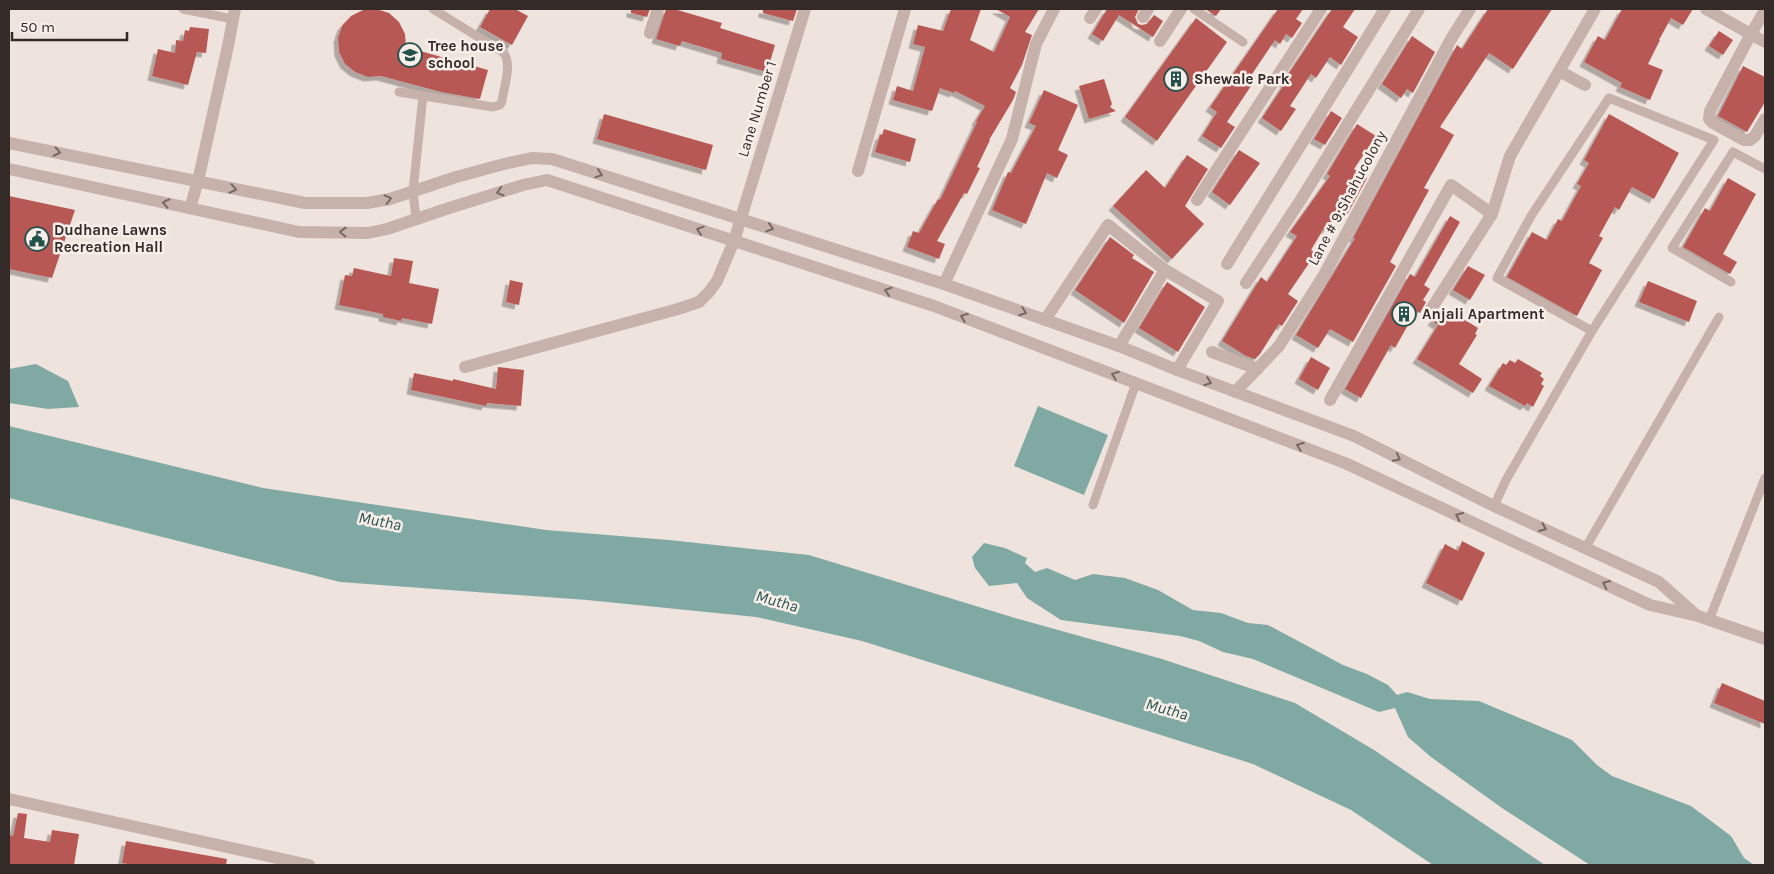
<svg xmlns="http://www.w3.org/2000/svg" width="1774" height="874" viewBox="0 0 1774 874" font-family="Karla,sans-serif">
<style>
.water{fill:#80a9a3}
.building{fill:#b75954;filter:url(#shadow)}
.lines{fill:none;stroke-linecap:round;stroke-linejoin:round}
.service{stroke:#c6b2ab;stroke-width:9}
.minor{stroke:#c6b2ab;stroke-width:12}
.tertiary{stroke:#c6b2ab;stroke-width:12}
.oneway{stroke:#766864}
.labels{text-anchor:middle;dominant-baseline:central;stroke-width:5;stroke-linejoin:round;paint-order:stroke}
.poi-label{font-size:15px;font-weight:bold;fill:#342b29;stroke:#f7eee9;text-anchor:start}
.street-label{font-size:15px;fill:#342b29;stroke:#f7eee9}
.water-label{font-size:16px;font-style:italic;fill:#24514b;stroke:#f7eee9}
</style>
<defs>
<filter id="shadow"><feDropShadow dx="-4.5" dy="4.5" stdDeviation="0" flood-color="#0004"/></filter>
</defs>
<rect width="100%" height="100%" fill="#efe3dd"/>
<path class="water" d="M36,364L68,381L79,407L48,409L9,403V369Z
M1038,406L1108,435L1084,495L1014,466Z
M9,426L263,488L546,530L669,540L809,555L1015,618L1162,659L1295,703L1374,750L1545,865H1433L1351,810L1253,764L862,641L756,617L587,600L340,582L9,498Z
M984,543L1005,548L1027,558L1025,563L1035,572L1047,568L1075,580L1093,574L1125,578L1158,590L1193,610L1221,613L1248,623L1268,625L1343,665L1367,674L1388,685L1397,695L1407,692L1430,699L1479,701L1572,740L1597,765L1612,776L1691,806L1731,836L1744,858L1754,865H1590L1502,808L1431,757L1408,737L1395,708L1379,712L1253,659L1223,652L1199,641L1180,636L1061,620L1027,598L1017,583L989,586L975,568L972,557Z"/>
<path class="building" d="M376,9L389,13L399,22L405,34L406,47L488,70L480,99L441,92L381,76L368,77L355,72L345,64L339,52L338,38L342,26L351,16L363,10Z
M490,9H515L528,16L512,45L480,27Z
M631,9H650L647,17L631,13Z
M666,9H674L722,23L720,28L775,45L767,72L721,59L722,53L682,41L680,46L656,39Z
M763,9H797L793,21L763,13Z
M951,9H981L970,40L994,52L1010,17L996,9H1039L1025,32L1032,35L1022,65L1010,88L1016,92L1013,100L989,140H990L977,167L980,168L967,194L964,193L937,241L945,244L939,259L907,247L913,231L919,233L938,199L940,200L977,122L976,121L985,106L955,91L954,93L940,88L932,111L893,100L897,86L913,91L925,47L913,44L918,25L943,31Z
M1107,9H1139L1135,17L1138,24L1142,25L1147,24L1154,15L1163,21L1153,37L1119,15L1103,41L1092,34Z
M1205,9H1221L1216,16Z
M1278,9H1303L1296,19L1302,23L1292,38L1286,34L1280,44L1275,40L1248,80L1253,83L1227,122L1235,127L1221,148L1202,136L1217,112L1210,107Z
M1332,9H1355L1343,27L1358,37L1341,65L1330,57L1316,78L1311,74L1290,106L1296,109L1281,131L1262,118L1285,83L1283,82Z
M1488,9H1552L1513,69L1489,53L1440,127L1454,135L1424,188L1429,190L1390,262L1396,266L1353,342L1330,329L1318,348L1296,335L1355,238H1353L1457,45L1462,49Z
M1622,9H1693L1683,25L1671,18L1659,40H1660L1648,64L1663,70L1650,100L1620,87L1622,83L1584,62L1598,36L1605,40Z
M1196,18L1227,42L1157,141L1125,117Z
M190,27L209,29L206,53L197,52L188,85L152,76L158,49L175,53L176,40L183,41L185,30L189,31Z
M1719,31L1733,40L1723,55L1709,46Z
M1412,36L1435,52L1413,93L1407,89L1401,98L1382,84Z
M1743,66L1765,77V102L1747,132L1718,116Z
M1104,79L1112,104L1110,107L1116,111L1089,119L1079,86Z
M1044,90L1078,105L1058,150L1068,155L1057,178L1047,173L1026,224L992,210L1008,172L1011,173L1036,126L1029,123Z
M1331,111L1342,118L1325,145L1314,139Z
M604,114L713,145L706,170L597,139Z
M1609,114L1679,153L1654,199L1632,187L1619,210L1615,207L1599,236L1603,238L1589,263L1602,270L1577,316L1507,277L1532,232L1547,240L1558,219L1562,221L1581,186L1577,184L1589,163L1584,160Z
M1357,124L1376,136L1354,169L1367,178L1347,215L1341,210L1326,230L1324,228L1311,250L1316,253L1288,294L1298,301L1282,326L1279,324L1260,354L1255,359L1246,356L1222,341L1261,277L1267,282L1297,236L1290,232L1330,176L1327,174Z
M884,129L916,139L910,162L875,152L880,135H882Z
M1239,150L1260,163L1230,205L1212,192Z
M1187,155L1208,169L1185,206L1204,224L1172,259L1113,206L1146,170L1165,188Z
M1728,178L1756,194L1723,254L1737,262L1730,274L1683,247L1705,208L1710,211Z
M9,196L75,210L52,278L9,269Z
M1450,216L1460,222L1424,285L1430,289L1423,300L1426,302L1420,313L1416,311L1395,348L1391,345L1361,398L1345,389L1410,274L1415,277Z
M1110,237L1134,255L1132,258L1154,272L1124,323L1075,290Z
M394,258L413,261L409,283L439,289L432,324L402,318L401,321L383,317V314L339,305L345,275L352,276L354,268L391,276Z
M1468,266L1485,275L1470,300L1453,290Z
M510,280L523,283L519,305L506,302Z
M1648,281L1697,301L1689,322L1639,302Z
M1167,282L1205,307L1178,352L1139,328Z
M1440,311L1449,317L1452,312L1478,328L1475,334L1477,335L1459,364L1482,379L1473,393L1417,359L1438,325L1432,321Z
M1311,357L1330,368L1318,390L1299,379Z
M1518,359L1542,373L1540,376L1544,379L1541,384L1544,386L1533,407L1527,403L1525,406L1489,386L1503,363L1506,365L1510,360L1515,363Z
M498,367L524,370L521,406L487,403L486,406L411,390L414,373L453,381V379L496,389Z
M1462,541L1485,553L1462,601L1426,583L1445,544L1458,551Z
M1722,683L1765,701V724L1714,703Z
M18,813L27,814L24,838L50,842L52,830L79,834L74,865H9V835L13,836Z
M126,841L227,859L226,865H134L122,863Z"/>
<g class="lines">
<path class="service" d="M183,9L233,19
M1194,9L1243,42
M399,92L493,107L500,105L502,101C504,86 512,66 504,53L433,9
M416,219L413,191L423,96
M1731,282L1672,248L1733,152L1765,169
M1093,505L1136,383
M1494,506L1506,480L1592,331L1714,140L1609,98L1531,216L1497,278L1592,331
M1586,547L1719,317
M1709,620L1765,478"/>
<path class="minor" d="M1706,9L1765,42
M1765,10L1751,34L1710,111L1709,119L1713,123L1744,140H1750L1755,136L1765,119
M1143,17L1148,9
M1090,18L1096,9
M650,33L658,9
M1160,41L1181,9
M1559,71L1585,85
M858,171L905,9
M1197,200L1321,9
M190,208L198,181L228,46L235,9
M1227,264L1385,9
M1246,283L1300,201L1419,9
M944,284L1012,139L1036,44L1054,9
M1428,314L1492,214L1510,156L1595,9
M1045,320L1108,225L1165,270L1218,301L1177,370
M1119,346L1165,270
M1212,352L1258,369
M465,367L678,309L699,302L709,292L717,281L734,241L805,9
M1235,392L1279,346L1324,275L1451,39L1470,9
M1330,400L1451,185L1492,214
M9,799L309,865"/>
<path class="tertiary" d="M9,143L305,203H367L390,199L456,177L504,164L532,158L552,159L944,284L1119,346L1177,370L1354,436L1494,506L1659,582L1696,615
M9,169L299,232L368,233L387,229L446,209L523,185L547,180L934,306L1345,463L1650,605L1698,616L1765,639"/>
</g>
<defs><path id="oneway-chevron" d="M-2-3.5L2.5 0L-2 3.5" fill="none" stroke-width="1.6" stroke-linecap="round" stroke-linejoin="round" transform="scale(1.25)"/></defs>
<g class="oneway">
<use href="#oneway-chevron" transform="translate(57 152) rotate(12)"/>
<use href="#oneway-chevron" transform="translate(599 174) rotate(18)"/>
<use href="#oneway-chevron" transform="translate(233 189) rotate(12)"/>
<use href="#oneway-chevron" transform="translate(500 192) rotate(163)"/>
<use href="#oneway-chevron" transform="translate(388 199) rotate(-14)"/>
<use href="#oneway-chevron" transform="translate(166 203) rotate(-168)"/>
<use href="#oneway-chevron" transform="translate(770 228) rotate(18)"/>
<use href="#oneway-chevron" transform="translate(700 230) rotate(-162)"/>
<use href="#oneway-chevron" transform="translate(343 232) rotate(-179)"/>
<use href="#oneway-chevron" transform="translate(888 291) rotate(-162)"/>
<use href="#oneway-chevron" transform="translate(1023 312) rotate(20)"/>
<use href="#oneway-chevron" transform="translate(964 317) rotate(-159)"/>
<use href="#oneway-chevron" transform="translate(1115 375) rotate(-159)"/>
<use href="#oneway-chevron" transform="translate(1208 382) rotate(20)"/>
<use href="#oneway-chevron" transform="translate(1300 446) rotate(-159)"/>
<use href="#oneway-chevron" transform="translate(1397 458) rotate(27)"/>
<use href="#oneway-chevron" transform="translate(1459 516) rotate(-155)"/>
<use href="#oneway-chevron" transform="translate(1543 528) rotate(24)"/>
<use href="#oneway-chevron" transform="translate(1606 584) rotate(-155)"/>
</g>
<defs>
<g id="school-ring" transform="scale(1.25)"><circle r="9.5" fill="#f7eee9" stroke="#24514b" stroke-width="1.5"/><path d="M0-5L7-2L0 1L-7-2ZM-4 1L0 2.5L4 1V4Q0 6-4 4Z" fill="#24514b"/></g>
<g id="building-ring" transform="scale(1.25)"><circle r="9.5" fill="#f7eee9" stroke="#24514b" stroke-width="1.5"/><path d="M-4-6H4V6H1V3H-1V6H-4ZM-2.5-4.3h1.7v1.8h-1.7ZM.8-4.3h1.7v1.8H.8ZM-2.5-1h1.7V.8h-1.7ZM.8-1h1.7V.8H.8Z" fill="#24514b"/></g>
<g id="civic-ring" transform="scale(1.25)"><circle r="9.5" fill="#f7eee9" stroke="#24514b" stroke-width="1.5"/><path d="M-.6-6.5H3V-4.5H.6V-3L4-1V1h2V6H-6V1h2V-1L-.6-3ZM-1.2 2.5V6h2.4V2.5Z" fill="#24514b"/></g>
</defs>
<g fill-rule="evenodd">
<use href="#school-ring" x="410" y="55"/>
<use href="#building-ring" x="1176" y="79"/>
<use href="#civic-ring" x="37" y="239"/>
<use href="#building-ring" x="1404" y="314"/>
</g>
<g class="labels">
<g class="poi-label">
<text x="428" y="46">Tree house<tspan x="428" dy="17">school</tspan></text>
<text x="1194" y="79">Shewale Park</text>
<text x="54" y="230">Dudhane Lawns<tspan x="54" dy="17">Recreation Hall</tspan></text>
<text x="1422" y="314">Anjali Apartment</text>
</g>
<g class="street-label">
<text transform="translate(757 109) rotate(-73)">Lane Number 1</text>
<text transform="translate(1347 198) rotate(-62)">Lane # 9;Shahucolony</text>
</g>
<g class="water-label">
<text transform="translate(380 521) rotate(11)">Mutha</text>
<text transform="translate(777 601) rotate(16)">Mutha</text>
<text transform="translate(1167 709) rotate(16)">Mutha</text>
</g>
</g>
<rect width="1774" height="874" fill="none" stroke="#342b29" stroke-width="20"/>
<path d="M12 32v8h115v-8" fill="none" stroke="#342b29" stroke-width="2.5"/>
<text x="20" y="32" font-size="15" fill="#342b29" stroke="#f7eee9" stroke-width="4" paint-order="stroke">50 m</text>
</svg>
